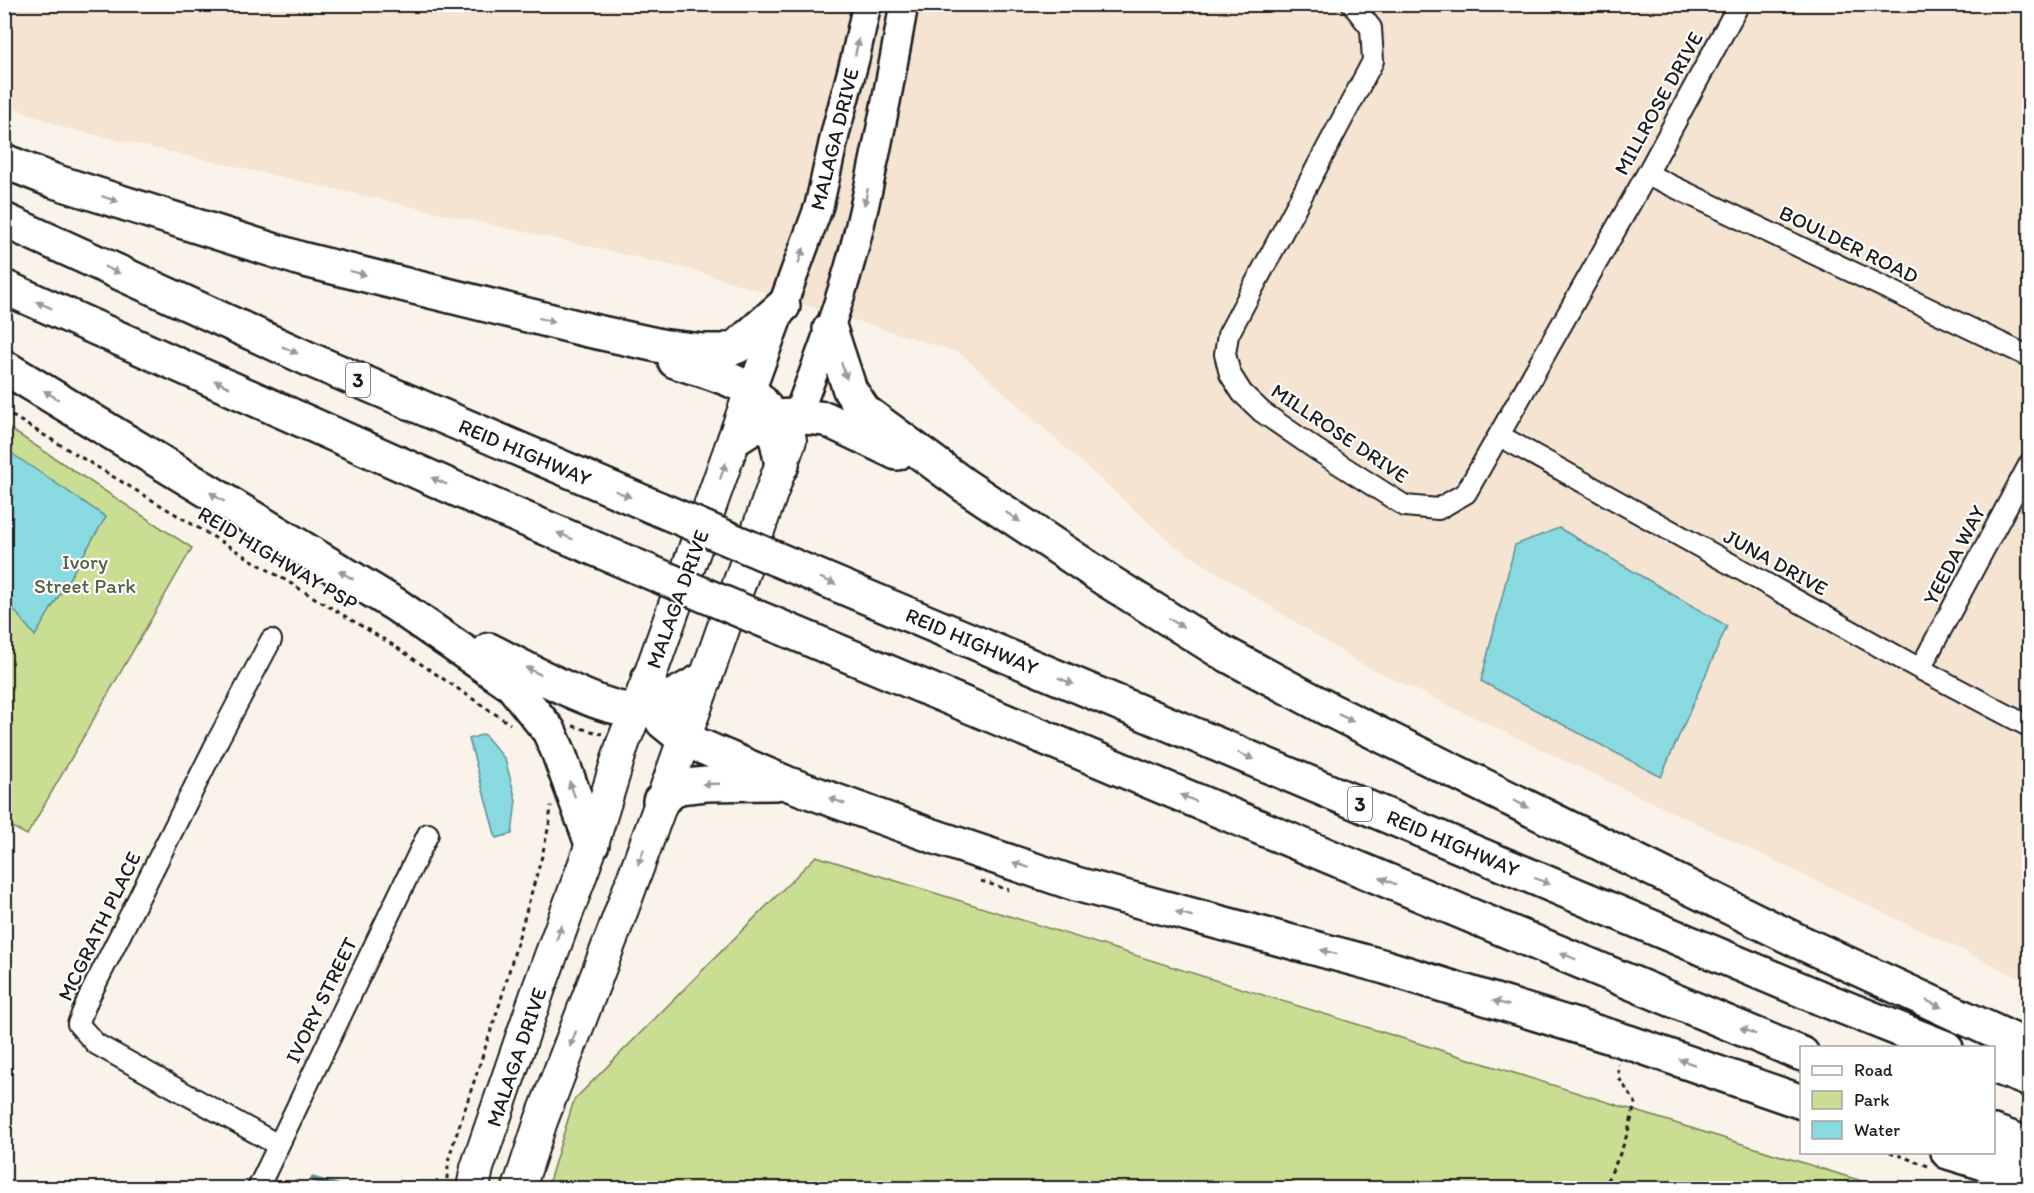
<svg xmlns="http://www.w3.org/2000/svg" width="2034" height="1193" viewBox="0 0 2034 1193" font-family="Itim,sans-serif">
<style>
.built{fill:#f4e4d1}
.green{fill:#cade93;stroke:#737d58;stroke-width:1.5}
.water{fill:#89dae0;stroke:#5d8e92;stroke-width:1.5}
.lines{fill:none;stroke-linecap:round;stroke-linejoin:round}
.stream{stroke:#5d8e92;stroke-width:5}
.street-casing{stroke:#1c1c1c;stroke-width:24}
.secondary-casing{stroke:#1c1c1c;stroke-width:32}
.primary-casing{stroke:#1c1c1c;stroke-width:36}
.highway-casing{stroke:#1c1c1c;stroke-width:38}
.path{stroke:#1c1c1c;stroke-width:3;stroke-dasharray:4.5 4.5;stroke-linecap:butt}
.street{stroke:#fff;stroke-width:20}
.secondary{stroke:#fff;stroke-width:27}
.primary{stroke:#fff;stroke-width:32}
.highway{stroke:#fff;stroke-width:33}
.highway-bridge-casing{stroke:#1c1c1c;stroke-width:38;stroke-linecap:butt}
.highway-bridge{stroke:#fff;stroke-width:33}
.oneway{fill:#999}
.labels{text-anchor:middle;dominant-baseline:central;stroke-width:4.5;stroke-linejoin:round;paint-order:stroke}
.shield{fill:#fff;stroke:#606060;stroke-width:1.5}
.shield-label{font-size:20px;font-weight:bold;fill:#1c1c1c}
.street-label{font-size:21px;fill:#1c1c1c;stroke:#fff}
.park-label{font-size:21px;fill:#596046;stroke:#fff}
</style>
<rect width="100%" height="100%" fill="#faf3ea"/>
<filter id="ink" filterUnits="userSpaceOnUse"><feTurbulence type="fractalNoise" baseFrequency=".0167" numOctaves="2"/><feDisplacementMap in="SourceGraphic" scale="12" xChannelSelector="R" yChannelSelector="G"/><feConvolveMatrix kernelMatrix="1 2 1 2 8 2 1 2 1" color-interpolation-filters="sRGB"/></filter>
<g filter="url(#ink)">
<path class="built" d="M4,5H2029V982L1358,662L1174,545L960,353L693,270L65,128L5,104Z"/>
<path class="green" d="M4,425L192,548L27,835L5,823Z
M816,856L1884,1188H547L574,1100Z"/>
<path class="water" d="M5,449L106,517L35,636L5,599Z
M1559,528L1727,626L1661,777L1481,681L1515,545Z
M484,734L505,759L516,800L512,834L496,838L469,739Z"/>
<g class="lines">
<path class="stream" d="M313,1179L343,1188"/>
<g class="street-casing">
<path id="street" d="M1352,4L1371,28L1373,61L1228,335L1225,354L1230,374L1242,393L1262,412L1317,450L1405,506L1438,509L1466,493L1647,174L1739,4
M1647,174L2030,357
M1500,436L1920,669L2030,727
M271,640L218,740L88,999L78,1024L96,1044L278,1145
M1920,669L2030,463
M258,1188L428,834"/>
</g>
<g class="secondary-casing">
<path id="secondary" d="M751,391L819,206L836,130L855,59L867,4
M797,416C821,354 845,290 860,225C877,152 891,78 904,4"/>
</g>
<g class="primary-casing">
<path id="primary" d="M473,1188L477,1168L539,988L592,844L623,743L649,678L751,391
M519,1188L541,1121L614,931L671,776L790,440"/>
</g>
<g class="highway-casing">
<path id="highway" d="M4,161L54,181L301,259L588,330L666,347L702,351H725L738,346L783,306
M4,220L311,360L659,509
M4,287L492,505L638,567
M830,329L850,390L864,411L964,485L1108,581L1220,651L1330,710L1798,941L2030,1048
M675,361C710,374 756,379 771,419C776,434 779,450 782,465
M4,367L396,605L512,685L549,731L558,751L592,844
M735,439L770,417L797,416L826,419L897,453
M774,558L1823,999L1946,1048
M754,616L1802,1054
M489,650C519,665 608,715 637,709C661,705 683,691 704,679
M649,678L653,703L663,722L684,739L786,783L933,836L1076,884L1385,967L1631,1043L1802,1102
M660,801L678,787L706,784L775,783
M1994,1066L2030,1080
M1994,1132L2030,1145
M1948,1152L2030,1177"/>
</g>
<path class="path" d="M4,411L393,645L510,724
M573,726L602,734
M981,881L1009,890
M1890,1152L1928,1166
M446,1188L449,1157L500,1003L542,856L549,825L551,806
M1602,1188C1618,1164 1630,1131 1635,1102L1619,1078L1617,1064"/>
<use href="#street" class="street"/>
<use href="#secondary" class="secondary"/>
<use href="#primary" class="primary"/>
<use href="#highway" class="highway"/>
<g class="highway-bridge-casing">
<path id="highway-bridge" d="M659,509L774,558
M638,567L754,616"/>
</g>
<use href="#highway-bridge" class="highway-bridge"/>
</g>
<defs><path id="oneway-solid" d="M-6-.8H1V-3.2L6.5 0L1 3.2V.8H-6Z" transform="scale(1.5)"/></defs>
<g class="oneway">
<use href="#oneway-solid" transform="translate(857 47) rotate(-78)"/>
<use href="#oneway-solid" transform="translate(866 197) rotate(102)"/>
<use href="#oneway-solid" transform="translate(110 199) rotate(18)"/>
<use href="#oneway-solid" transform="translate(801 256) rotate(-70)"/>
<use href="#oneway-solid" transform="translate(112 270) rotate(24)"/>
<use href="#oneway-solid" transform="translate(358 273) rotate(14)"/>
<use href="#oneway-solid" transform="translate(44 305) rotate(-156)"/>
<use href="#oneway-solid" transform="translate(547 320) rotate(14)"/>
<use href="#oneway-solid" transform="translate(290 350) rotate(24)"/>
<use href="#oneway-solid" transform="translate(844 371) rotate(72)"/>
<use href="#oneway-solid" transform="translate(222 384) rotate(-156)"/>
<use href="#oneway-solid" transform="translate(51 395) rotate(-148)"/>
<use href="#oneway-solid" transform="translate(723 471) rotate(-70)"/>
<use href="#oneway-solid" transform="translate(439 481) rotate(-156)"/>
<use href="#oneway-solid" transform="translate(623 494) rotate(23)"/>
<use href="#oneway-solid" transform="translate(217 497) rotate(-148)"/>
<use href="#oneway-solid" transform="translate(1013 517) rotate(34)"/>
<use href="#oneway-solid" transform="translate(565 536) rotate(-157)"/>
<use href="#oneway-solid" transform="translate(346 575) rotate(-149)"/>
<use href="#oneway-solid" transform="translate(828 581) rotate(23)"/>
<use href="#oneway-solid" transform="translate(1176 623) rotate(32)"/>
<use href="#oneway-solid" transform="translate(533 671) rotate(-154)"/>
<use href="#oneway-solid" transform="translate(1066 681) rotate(23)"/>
<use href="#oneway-solid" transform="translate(1346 718) rotate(26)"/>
<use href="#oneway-solid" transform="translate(1246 756) rotate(23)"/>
<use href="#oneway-solid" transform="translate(711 784) rotate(178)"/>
<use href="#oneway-solid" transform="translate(572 789) rotate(-110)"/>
<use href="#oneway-solid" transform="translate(1188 798) rotate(-157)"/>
<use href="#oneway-solid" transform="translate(837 801) rotate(-160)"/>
<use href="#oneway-solid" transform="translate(1521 804) rotate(26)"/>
<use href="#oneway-solid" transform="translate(641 857) rotate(110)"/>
<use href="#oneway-solid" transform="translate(1021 865) rotate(-162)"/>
<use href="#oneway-solid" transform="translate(1388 881) rotate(-157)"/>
<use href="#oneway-solid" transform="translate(1542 881) rotate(23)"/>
<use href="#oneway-solid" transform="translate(1184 914) rotate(-165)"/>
<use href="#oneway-solid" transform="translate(559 933) rotate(-70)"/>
<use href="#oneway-solid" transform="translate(1329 952) rotate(-165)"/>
<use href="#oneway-solid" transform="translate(1568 956) rotate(-157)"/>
<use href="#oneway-solid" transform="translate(1501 1003) rotate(-163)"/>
<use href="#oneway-solid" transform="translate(1934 1004) rotate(25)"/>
<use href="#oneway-solid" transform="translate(1748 1031) rotate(-157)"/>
<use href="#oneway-solid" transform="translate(573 1039) rotate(111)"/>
<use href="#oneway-solid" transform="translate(1687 1062) rotate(-161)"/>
</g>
</g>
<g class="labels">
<g class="shield">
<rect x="346" y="363" width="24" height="34" rx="4.5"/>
<rect x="1348" y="787" width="24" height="34" rx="4.5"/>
</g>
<g class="shield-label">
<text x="358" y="380">3</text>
<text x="1360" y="804">3</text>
</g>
<g class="street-label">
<text transform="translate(1658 103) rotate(-61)">MILLROSE DRIVE</text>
<text transform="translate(834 139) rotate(-76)">MALAGA DRIVE</text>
<text transform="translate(1849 244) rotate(26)">BOULDER ROAD</text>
<text transform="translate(1340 433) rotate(34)">MILLROSE DRIVE</text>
<text transform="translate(525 452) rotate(23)">REID HIGHWAY</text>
<text transform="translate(1954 555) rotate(-62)">YEEDA WAY</text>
<text transform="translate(278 558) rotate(31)">REID HIGHWAY PSP</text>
<text transform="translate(1776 562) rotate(29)">JUNA DRIVE</text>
<text transform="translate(677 599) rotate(-70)">MALAGA DRIVE</text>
<text transform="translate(972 641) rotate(23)">REID HIGHWAY</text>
<text transform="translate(1453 843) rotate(23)">REID HIGHWAY</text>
<text transform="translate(99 926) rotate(-64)">MCGRATH PLACE</text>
<text transform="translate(321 1000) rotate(-64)">IVORY STREET</text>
<text transform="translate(516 1057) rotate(-71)">MALAGA DRIVE</text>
</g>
<g class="park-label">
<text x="85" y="561">Ivory<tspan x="85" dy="24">Street Park</tspan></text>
</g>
</g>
<rect width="2034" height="1193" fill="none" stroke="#fff" stroke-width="24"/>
<rect x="12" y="12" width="2010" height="1169" fill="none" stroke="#1c1c1c" stroke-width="2" filter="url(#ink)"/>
<rect x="1800" y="1046" width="195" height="108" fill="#ffffff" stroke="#a4a4a4" stroke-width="1.5"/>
<rect x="1812" y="1066" width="30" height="9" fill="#ffffff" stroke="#a4a4a4" stroke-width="1.5"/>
<text x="1854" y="1076" font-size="18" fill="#1c1c1c">Road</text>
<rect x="1812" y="1091" width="30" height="18" fill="#cade93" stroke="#a4a4a4" stroke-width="1.5"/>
<text x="1854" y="1106" font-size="18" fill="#1c1c1c">Park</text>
<rect x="1812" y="1121" width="30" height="18" fill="#89dae0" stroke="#a4a4a4" stroke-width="1.5"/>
<text x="1854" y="1136" font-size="18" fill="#1c1c1c">Water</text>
</svg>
